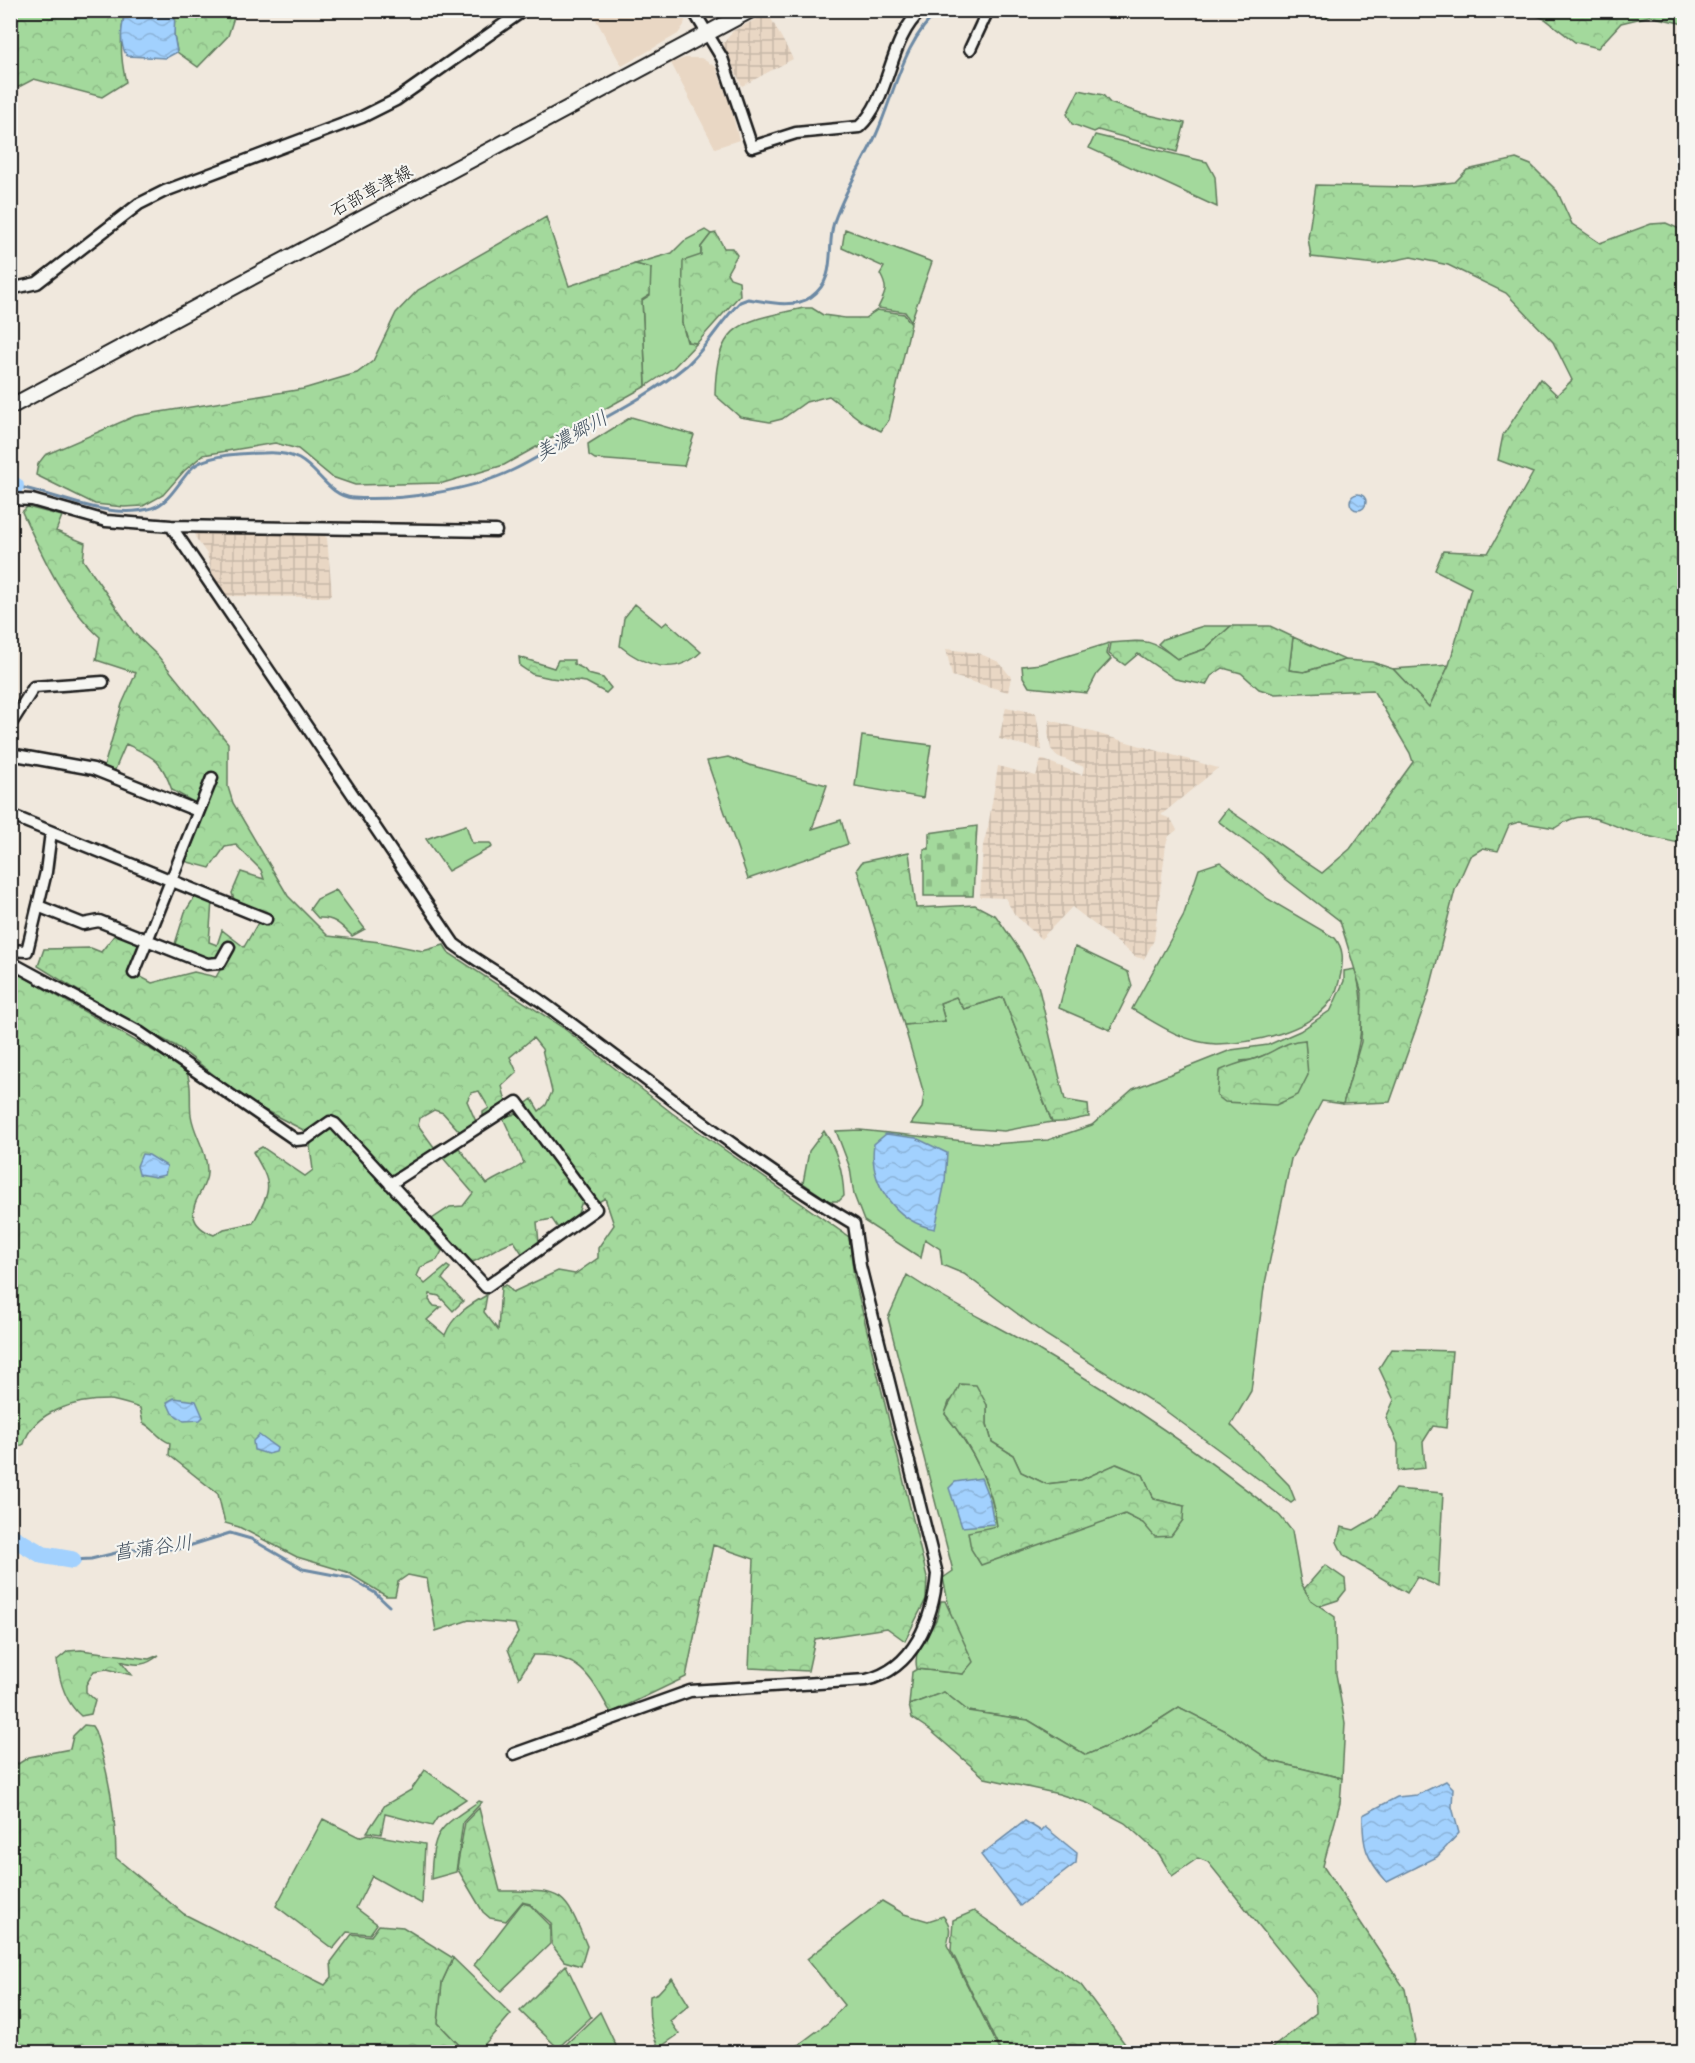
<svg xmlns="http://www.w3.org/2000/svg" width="1695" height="2063" viewBox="0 0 1695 2063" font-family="Kalam,'Klee One',sans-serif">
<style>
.built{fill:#e9d7c4}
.industrial{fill:url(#industrial-grid)}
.green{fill:#a3d99c;stroke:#607a5c;stroke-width:1.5;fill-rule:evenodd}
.forest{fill:url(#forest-crowns);stroke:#607a5c;stroke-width:1.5;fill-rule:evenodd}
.cemetery{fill:url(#cemetery-stones);stroke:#607a5c;stroke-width:1.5}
.water{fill:url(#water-waves);stroke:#6c89a4;stroke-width:1.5}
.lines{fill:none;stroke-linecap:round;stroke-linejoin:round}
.stream{stroke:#6c89a4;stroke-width:3}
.river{stroke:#a2d1fe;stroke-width:18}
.minor-casing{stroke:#1c1c1c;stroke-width:15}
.major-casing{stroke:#1c1c1c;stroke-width:18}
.minor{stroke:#f6f6f2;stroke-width:10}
.major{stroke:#f6f6f2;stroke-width:14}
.labels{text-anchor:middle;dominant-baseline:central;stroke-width:4.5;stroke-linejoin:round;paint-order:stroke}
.street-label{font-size:18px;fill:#1c1c1c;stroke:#f6f6f2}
.water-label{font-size:20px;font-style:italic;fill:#445260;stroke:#f6f6f2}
</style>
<defs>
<pattern id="industrial-grid" width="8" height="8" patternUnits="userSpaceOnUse" patternTransform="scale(1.5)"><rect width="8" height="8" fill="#e9d7c4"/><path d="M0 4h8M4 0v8" fill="none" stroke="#c7b8a8"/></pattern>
<pattern id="forest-crowns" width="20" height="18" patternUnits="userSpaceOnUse" patternTransform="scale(1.5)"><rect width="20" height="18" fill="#a3d99c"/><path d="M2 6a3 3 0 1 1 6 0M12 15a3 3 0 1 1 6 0" fill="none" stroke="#8cba86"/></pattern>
<pattern id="cemetery-stones" width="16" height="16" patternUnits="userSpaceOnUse" patternTransform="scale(1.5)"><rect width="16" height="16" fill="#a3d99c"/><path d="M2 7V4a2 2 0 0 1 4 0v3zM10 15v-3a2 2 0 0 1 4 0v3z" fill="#8cba86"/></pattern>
<pattern id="water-waves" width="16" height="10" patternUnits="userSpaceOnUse" patternTransform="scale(1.5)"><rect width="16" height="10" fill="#a2d1fe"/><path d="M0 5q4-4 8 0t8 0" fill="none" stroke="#8bb3d9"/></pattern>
</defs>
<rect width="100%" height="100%" fill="#f0e8dd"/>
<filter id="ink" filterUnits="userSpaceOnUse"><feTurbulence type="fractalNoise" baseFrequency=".0167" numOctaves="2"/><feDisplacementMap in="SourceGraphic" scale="12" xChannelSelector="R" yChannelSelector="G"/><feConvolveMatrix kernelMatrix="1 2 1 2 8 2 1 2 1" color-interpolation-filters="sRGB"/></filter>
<g filter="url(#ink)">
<path class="built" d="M591,11H680L685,19L684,25L678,34L622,66Z
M685,58H701L716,67L731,108L739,140L715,148L671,63Z"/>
<path class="industrial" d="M768,13L793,59L742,86L723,44L733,31Z
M196,530L322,533L327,538L332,594L328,597L225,596L212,575L207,554L195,537Z
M946,649L978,653L999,662L1011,677L1008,692L952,676Z
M1006,707L1036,713L1042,750L999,739Z
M1050,720L1218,768L1161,815L1171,819L1177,830L1169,836L1166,844L1154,940L1144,959L1136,957L1072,907L1041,939L1015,915L1005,898L980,897L983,845L988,827L998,766L1036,776L1041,760H1044L1082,775L1084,767L1057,756L1051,749L1048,732Z"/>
<path class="green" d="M1095,135L1207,162L1215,177L1217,207L1089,148Z
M845,229L932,262L911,321L905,312L878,308C885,293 889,290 880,274L884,267L842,248Z
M705,230L711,234L701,247V255L684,283L682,323L687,342L697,343L673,368L646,386L642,300L651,268L635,264L672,253L684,241Z
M631,417L694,435L684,466L595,459L589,455L588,444Z
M635,604L662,626L667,622L701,652C676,676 645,667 620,646L624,618Z
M1203,626H1231L1205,649L1177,659L1158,644L1163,639Z
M1293,637L1345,660L1303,672L1289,670Z
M1109,643L1107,654L1111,659L1097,674L1087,693L1029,687L1023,677L1022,666L1041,664Z
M1449,665L1429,708L1393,669Z
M862,736L931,745L923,798L855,786Z
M728,757L749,765L827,785L812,829L841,820L848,844L748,879L707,761Z
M466,825L472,843H490L492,847L448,871L426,839Z
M1220,862L1268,899L1335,938C1344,949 1343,960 1341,973C1339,982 1337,992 1332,999C1312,1031 1252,1044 1216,1044C1185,1043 1158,1025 1132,1009L1183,917L1199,869Z
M336,890L365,929L352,936C341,925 334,917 318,918L310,909L317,899Z
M1075,947L1128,972L1132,986L1110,1030L1059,1008Z
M1355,969C1370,1018 1357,1057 1343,1104L1322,1101L1291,1159L1264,1288L1251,1391L1231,1425L1289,1485L1295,1500L1291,1503L1159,1406L1046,1335L964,1274L942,1265L940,1249L925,1239L921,1258L864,1221L854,1195L850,1168L836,1131L860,1130L993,1144L1048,1140L1092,1125L1133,1089L1231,1050L1268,1045L1300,1031L1331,1010L1344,981V971ZM1305,1040L1306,1059L1240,1061L1251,1060Z
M956,996L964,1009L1003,997L1052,1122L1004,1131L911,1124L922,1108L924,1094L904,1025L945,1021L940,1003Z
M824,1131C837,1150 843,1172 844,1196L839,1201H829L803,1183L809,1151Z
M907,1275C951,1305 999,1326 1045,1354C1127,1402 1205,1456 1280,1516L1292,1531L1301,1583L1311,1600L1335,1617L1336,1674L1345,1723L1342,1778L1271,1761L1229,1733L1179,1707L1137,1734L1086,1755L1028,1720L968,1711L944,1692L909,1705L912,1672L917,1669L963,1674L943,1578L953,1571L950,1559L888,1318ZM955,1397L987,1405V1424L992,1442L1013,1455L1021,1472L1046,1484L1081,1480L1117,1464L1143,1475L1154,1499L1184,1506L1143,1523L1125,1514L1071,1531L997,1526C992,1484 971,1446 945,1414L949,1402Z
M425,1770L466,1799L437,1818L432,1826L385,1814L381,1834L367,1832L385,1805L411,1790Z
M479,1801L482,1802L463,1822L456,1872L431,1879C433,1827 439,1829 479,1801Z
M323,1819L359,1837L368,1834L425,1844L422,1904L372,1876L356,1908L377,1924L370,1934L347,1932L333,1949L276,1906Z
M882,1901L904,1914L928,1921L943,1916C952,1926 950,1932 947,1945L1001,2052H789L829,2022L844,2005L807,1959Z
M522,1903L530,1905L550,1925V1944L501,1991L474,1965Z
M453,1958L511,2014L478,2052L461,2047L438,2023L442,1982Z
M566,1965L591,2017L558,2048L520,2011Z
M672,1978L689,2005L670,2021L679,2034L659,2048C650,2030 648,2015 650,1996L658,1993Z
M600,2012L619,2052H563L560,2050Z"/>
<path class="forest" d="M11,11H125C120,34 120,58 126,82L102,97L34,79L11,91Z
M175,11H236L228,36L198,67L177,52L174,35Z
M1284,11H1334L1327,18L1291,14Z
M1525,11H1684V24L1650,16L1621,23L1598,48L1575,42L1545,19Z
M1079,90L1103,95L1110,103L1140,113L1185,123L1177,152L1098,130L1094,132L1072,124L1067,114Z
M1516,159L1531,165L1557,191L1572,224L1600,243L1651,224L1666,223L1684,231V844C1666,840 1647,837 1629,831C1599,821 1585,806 1555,828L1519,822L1509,825L1498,851L1483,848L1470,856L1455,890L1429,992L1390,1102L1343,1104L1361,1042L1362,993L1340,921L1283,877L1263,855L1218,821L1227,809L1322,873L1350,849L1413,762L1410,753L1373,690L1275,694L1259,689L1241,673L1223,668L1211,676L1206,685L1175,679L1138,654L1125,665L1109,654L1111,643C1145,640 1150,638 1177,659L1205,649L1231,626H1270L1293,637L1289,670L1304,672L1345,660L1372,662L1393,669L1429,707L1449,665L1471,588L1435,570L1443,551L1488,553L1533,473L1498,460L1503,435L1540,379L1557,395L1572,380L1553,342L1506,293L1448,265L1411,257L1376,264L1311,257L1308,238L1316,185L1409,187L1455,182L1467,170Z
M546,217L569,286L635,264L651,268L650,295L642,300L646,386L504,465L443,483L355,485L332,477L298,449L275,443L203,455L184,471L163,495L143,506L124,507L95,504L36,475L38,464L45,455L135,416L303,389L357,373L373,361L396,313L418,290Z
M716,233L724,248H732L737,255L727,273L730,278L739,281L740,295L697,343L688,342L682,323L683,261L701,255V247L711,234Z
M803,308H812L823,315L845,318H865L877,310L904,314L911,324L889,420L881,431L863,422L829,396L806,402L782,419L770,422L740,417L715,395C716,321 742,322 803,308Z
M27,507L62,516L56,531L85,543L83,560L134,633L158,656L228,743V787L233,803L288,896L328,936L380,942L423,951L444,945L449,953L562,1027L672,1113L849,1237L854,1277L927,1577L926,1599L905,1641L887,1628L815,1639L808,1671L749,1668L754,1559L713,1545L686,1677L611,1713C591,1677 579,1653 533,1655L519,1678L508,1649L518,1633L515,1624L469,1620L436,1631L427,1579L408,1575L398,1582L395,1596H386L347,1572L297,1557L239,1527L225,1523L218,1494L169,1455L170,1443C158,1439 154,1428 143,1423L140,1408C130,1405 118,1400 108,1400C78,1400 33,1410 24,1444L16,1448H11L10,969L185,1069C193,1083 189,1100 191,1115C194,1136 208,1151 207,1173C207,1188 190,1202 194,1217C196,1226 206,1232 214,1235L224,1229L253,1223C272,1188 273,1186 253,1152L262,1147L305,1176L313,1170L310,1147L313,1135L249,1102L179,1048L109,1010L38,966L44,949L91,948L101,952L117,932L141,942L128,970L152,983L194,972L216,977L233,947L215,962L174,947L185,912L196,895L212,901L209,942L217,945L222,930L244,947L259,921L235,903L232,893L241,872L264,879L261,870L236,845L225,847L210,868L184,861L197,804L172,790C161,759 155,758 126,744L114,772L103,770L122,704L136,673L96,660L100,637C64,605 42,555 22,512ZM533,1038L542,1049L552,1092L546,1105L539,1111L532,1099L524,1105L528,1122L517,1113L503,1118L524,1163C511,1173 500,1175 487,1184L459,1148L443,1158L473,1193L463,1206L450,1207L429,1221L468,1264C485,1258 496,1246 514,1241L523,1255L539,1243L537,1222L552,1219L560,1231L577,1217L581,1204L597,1203L605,1198L614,1225L598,1248V1258L575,1274L558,1271L513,1292L506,1285L501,1287L498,1330L484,1312L487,1295C469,1305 453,1315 445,1335L427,1320L441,1307L434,1306L429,1300L430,1294L439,1296L453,1311L463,1301L442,1279L450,1268L447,1266L425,1284L417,1276L421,1267L437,1260L442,1251L383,1184L453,1141L450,1138L434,1147L418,1125L420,1118L434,1110L443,1113L461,1133L477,1124L467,1101L471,1093L479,1091L489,1108L483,1112V1121L507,1106L502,1086L517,1072L510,1057Z
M519,657L554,668L558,660H574V664L584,669L588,674L603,678L611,688L606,693L586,682L550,678L532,674L520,666Z
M909,852L916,908L975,905L996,916L1021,952L1038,985L1065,1100L1088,1104L1089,1117C1075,1118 1067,1124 1052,1122L1003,997L964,1009L956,997L940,1003L945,1021L904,1025L857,869L862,862Z
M1305,1040L1308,1075L1298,1095L1276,1105L1225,1102L1217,1096L1219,1071C1230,1066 1239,1063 1251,1060C1272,1055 1282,1041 1305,1040Z
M1391,1349L1452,1351L1446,1428L1433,1426L1423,1442L1425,1468L1398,1471V1444L1386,1418L1394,1400L1379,1368Z
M960,1384L976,1385L987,1405V1424L992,1442L1013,1455L1021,1472L1046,1484L1081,1480L1116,1464L1143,1475L1154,1499L1184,1506L1183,1520L1171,1536L1155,1537L1143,1523L1125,1514L981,1565L971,1549L968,1532L997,1526C992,1484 971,1446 945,1414C949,1402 956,1395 960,1384Z
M1395,1489L1443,1493L1438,1586L1417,1577L1407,1593L1344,1556L1337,1542L1341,1527L1354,1530L1376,1517Z
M1325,1565L1345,1579L1346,1590L1338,1600L1320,1606L1311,1600L1304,1589Z
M941,1601H945L973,1662L963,1674L917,1669C912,1648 928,1637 936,1620C939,1614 939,1607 941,1601Z
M81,1650L149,1659L159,1655C146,1666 137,1666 121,1661L132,1675L107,1669L94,1671L86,1685V1692L95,1700L91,1714L81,1716C65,1702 59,1680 57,1660L68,1651Z
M944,1692L968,1711L1028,1720L1086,1755L1137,1734L1179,1707L1226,1731L1271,1761L1342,1778L1340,1803L1323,1866L1405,1989L1415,2041L1410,2052H1267L1316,2013L1315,1995L1208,1862L1198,1858L1172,1876L1159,1854L1125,1823L1087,1803L1059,1794L985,1778L930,1730L912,1718L909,1705Z
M84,1725L92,1726L95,1731C109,1773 116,1815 116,1858L184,1914L325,1985L332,1977L331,1962L352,1934L371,1936L379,1925L403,1927L453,1958L442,1982L438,2023L461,2047L482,2052H11V1756L18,1764L29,1757L70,1749L73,1736Z
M479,1808L500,1891C562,1891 563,1887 587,1946L581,1966L564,1961L552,1945L551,1923L530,1904L522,1902L506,1921L490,1918L483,1912L457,1868L465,1822Z
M974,1911L1081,1985L1131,2052H1001L951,1950L953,1920Z"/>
<path class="cemetery" d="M977,826L973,896H924V849H929V833Z"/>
<path class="water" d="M125,11H175L174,35L177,52L166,58L127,56C118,42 122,27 125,11Z
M1350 502a8 8 0 1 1 16 0a8 8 0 1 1-16 0Z
M886,1134L916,1138L947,1153L945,1182L935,1229C896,1222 868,1183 874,1144Z
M142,1154L149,1155L167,1166L165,1175L155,1177L139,1174L137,1166Z
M174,1398L196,1401L203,1417L200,1420L184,1421L172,1413L167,1402Z
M259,1435L277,1448L276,1452L268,1454L254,1450L253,1441Z
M981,1478L990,1501L994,1524L962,1527L949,1488L955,1482Z
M1446,1781L1453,1788L1452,1807L1459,1833L1437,1857L1387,1882C1366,1858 1362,1846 1363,1815L1397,1797L1417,1795Z
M1025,1821L1041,1831L1045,1827L1077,1853L1076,1863L1020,1906L981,1855Z"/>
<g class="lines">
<path class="stream" d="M381,102L404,88
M256,151L269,146
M172,183L185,178
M15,486C58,494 108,521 152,508C170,503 180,479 193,467C208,454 244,453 264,453C275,452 289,454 299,459C319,470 329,496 353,498C400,501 470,491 513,470C540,457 565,440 592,425C625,407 658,389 687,365C707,347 721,321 740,302L748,299C767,302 794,309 811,297C838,278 826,248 834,222C844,192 863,163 876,135C895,93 903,40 940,10
M72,1560L91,1559L132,1549H179L230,1533L251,1539L303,1569L350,1578L375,1593L389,1606"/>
<path class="river" d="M10,486H15
M10,1536L43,1555L72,1560"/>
<g class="minor-casing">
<path id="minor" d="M693,10L722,58L752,147L796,133L859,127C892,97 887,40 922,10
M970,49L988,10
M10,289L37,283L139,204L165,191L362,117L396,100L524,10
M10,499L32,500L106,521L171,526L496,531
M171,526L454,944C482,965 513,981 542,1002C645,1077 744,1159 854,1224L860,1266L937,1574C933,1619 914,1669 866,1680L690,1691L514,1754
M10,725L34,687L103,682
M10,754L93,769L198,811
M10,815L266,919
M38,906L83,924L99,921L207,964L220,963L229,947
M10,950L27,951L46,872L51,832
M10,962L139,1032L296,1140L306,1139L330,1122L335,1124L486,1287L596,1209L517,1102L390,1184
M134,973L212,778"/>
</g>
<g class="major-casing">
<path id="major" d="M10,407L751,10"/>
</g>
<use href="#minor" class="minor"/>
<use href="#major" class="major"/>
</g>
</g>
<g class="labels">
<g class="street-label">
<text transform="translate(372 192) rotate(-28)">石部草津線</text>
</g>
<g class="water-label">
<text transform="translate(572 437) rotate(-29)">美濃郷川</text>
<text transform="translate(153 1549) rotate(-8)">菖蒲谷川</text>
</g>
</g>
<rect width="1695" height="2063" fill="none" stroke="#f6f6f2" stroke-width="36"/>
<rect x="18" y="18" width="1659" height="2027" fill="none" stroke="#1c1c1c" stroke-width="2" filter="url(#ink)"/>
</svg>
